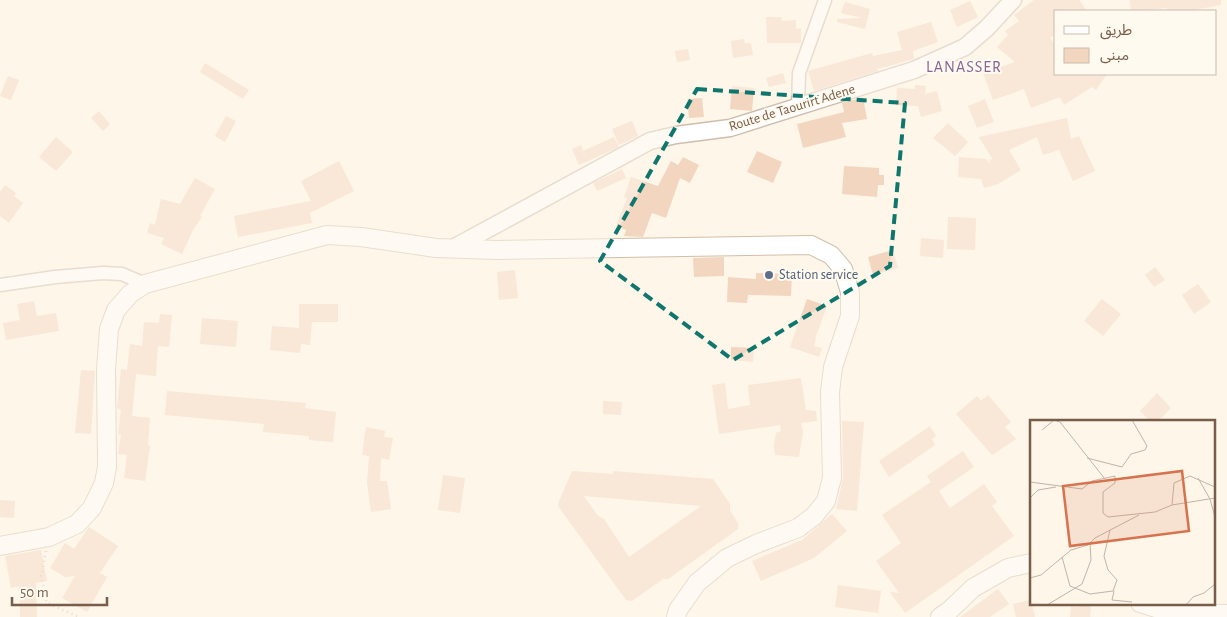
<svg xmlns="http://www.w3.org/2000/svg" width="1227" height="617" viewBox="0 0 1227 617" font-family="'Alegreya Sans','Noto Sans Arabic',sans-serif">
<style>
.building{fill:#f3d6c0;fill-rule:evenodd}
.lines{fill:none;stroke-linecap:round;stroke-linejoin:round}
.minor-casing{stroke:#cfbead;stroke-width:15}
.tertiary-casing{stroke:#cfbead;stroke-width:19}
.secondary-casing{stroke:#d2bfab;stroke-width:20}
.path{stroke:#d8b9a2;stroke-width:2.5;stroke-dasharray:1 4;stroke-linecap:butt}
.minor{stroke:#fff;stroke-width:12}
.tertiary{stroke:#fff;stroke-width:16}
.secondary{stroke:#fff;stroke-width:18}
.marked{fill:none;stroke:#0f766e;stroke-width:4;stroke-dasharray:10 6;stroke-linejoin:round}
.service-dot{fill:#5c6f8a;stroke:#fffaef;stroke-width:2}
.labels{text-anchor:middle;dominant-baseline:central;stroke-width:4;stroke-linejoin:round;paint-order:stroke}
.street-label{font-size:14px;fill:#785d4b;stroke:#fffaef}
.service-label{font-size:14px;fill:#4e5e75;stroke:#fffaef;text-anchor:start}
.quarter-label{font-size:16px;letter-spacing:1px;fill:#866494;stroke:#fffaef}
.inset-road{fill:none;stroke:#c4b4a5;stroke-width:1}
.view{fill:#d6724d;fill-opacity:0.15;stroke:#d6724d;stroke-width:2.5}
.inset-edge{fill:none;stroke:#785d4b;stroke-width:2.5}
</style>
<rect width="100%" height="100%" fill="#fdf6e9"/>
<path class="building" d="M1034,0H1079L1087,11H1056V34L1050,38L1056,46V74H1107L1096,90L1092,87L1064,105L1060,97L1031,108L1024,89L993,100L983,73L1015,62L997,47L1008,35L1005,31L1019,21L1014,15Z
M1130,0H1221V5L1188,11H1167V8L1131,11Z
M970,1L978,17L957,27L950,10Z
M845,2L870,9L865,29L837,22V19L862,18L841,13Z
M766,17H781L782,21L796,20V29L801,28V43H767Z
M931,22L938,42L913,51L914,59L877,69L878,71L814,91L808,71L872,53L873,56L902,50L897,32Z
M744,39L745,43H751L753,55L733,58L731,41Z
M688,49L690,60L677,62L675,51Z
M205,63L249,90L243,99L200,72Z
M783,73L786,83L769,87L766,78Z
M8,76L19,80L11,100L0,96Z
M915,85L926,86L925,94L937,91L942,111L921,117L918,106L896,105L897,88L915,89Z
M732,86L754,88L752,111L730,109Z
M863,97L867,119L842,123L846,137L803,148L797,124L844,112L842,103Z
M702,98L704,117L689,118L687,99Z
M985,99L994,122L977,128L968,106Z
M99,111L110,124L103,131L91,118Z
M226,116L236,121L225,142L215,136Z
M1067,118L1071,139L1079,136L1095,171L1073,181L1059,150L1043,155L1037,137L1009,150L1021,170L998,184L984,188L981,179L958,177L959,157L986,159L990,164L989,159L993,160L979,137Z
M632,121L638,136L619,145L612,129Z
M948,123L968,142L955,156L933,138Z
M56,137L73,152L56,171L39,157Z
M614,137L619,147L579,165L572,149L581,145L583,151Z
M757,151L782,162L773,183L747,172Z
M683,157L699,165L690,183L680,178L666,218L652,213L643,237L624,236L626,230L616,226L627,198L624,197L631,177L658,186L671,161L678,165Z
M339,161L354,191L310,213L312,223L238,237L234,216L311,201L301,181Z
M844,166L879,168V175H884V185H878L877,197L842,194Z
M622,169L626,178L597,191L593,183Z
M195,178L215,189L200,216L202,217L193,230L182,254L161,244L164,238L147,233L150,223L155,225L161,199L180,204Z
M5,185L16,193L14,196L23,203L9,223L0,216V192Z
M948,217L976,218L975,250L947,249Z
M921,238L944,240L943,258L920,256Z
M893,250L898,268L873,275L868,257Z
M724,257V276L694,277L693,258Z
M1155,267L1165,280L1154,287L1145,275Z
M515,270L518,298L499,300L497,272Z
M756,273L792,274L791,296L748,295L747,303L727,302L728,277L756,279Z
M1198,284L1211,302L1194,314L1182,295Z
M807,299L827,306L815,339H816L814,346L822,348L819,357L790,347Z
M1102,299L1121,314L1103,336L1084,321Z
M34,301L37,316L56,313L59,331L6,340L3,323L20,320L17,304Z
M299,304H338V322H312L310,345L301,344L300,353L270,350L272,326L299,328Z
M160,314L172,315L169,347L158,346L156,376L136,374L132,416L150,418L148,445L150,446L145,481L124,478L127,455L118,454L121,435L118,434L121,410L117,408L121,369L127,370L130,344L142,346L144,322L159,323Z
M202,318L238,321L236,347L200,344Z
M731,347L754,348L753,362L731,360Z
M81,370L95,371L91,434L75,433Z
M801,378L806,410L816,411L817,421L801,423L803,432L799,457L775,455L774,445L776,433L781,431L780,425L719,434L712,385L725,383L728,409L750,405L748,385Z
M167,391L306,403L305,408L336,412L333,442L309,440V436L263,432L264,424L165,415Z
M1157,393L1171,408L1158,421H1150L1140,411Z
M988,395L1011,422L1005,427L1016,439L992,455L956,414L977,396L981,401Z
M603,401L622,402L621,415L603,414Z
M842,421L864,422L857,511L836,509L843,478Z
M930,426L936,436L932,439L935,445L889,477L879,461Z
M366,427L385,431L384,437L393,438L389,460L381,458L380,481H387L391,509L371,512L367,483L369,456L362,455Z
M963,451L974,467L939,491L950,508L984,484L997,502L992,506L1014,536L905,613L890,592L899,593L876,561L901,543L882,515L931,482L927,476Z
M572,471L613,474V471L713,479L730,504V511L738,523V529L668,579H663L632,601L626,600L558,506L559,501ZM584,496L701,506L629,557L604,519L598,516Z
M443,475L465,478L460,513L438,510Z
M0,500L15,501L14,518L0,517Z
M832,514L847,531L814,558L761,581L752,561L802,540Z
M89,527L118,546L100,573L107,577L87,612L62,598L75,576L65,577L50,568L65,543L74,549Z
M41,550L47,581L36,583L37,617H20L19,586L11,588L5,556Z
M838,585L881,591L878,613L835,607Z
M998,589L1009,604L990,617H960Z
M1031,600L1035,617H1016L1013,604Z
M1079,603H1091L1090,617H1070L1071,606L1079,607Z"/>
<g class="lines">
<g class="minor-casing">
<path id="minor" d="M798,107L799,73L825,0
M0,285L55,277L103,273L122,274L145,284"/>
</g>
<g class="tertiary-casing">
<path id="tertiary" d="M453,248L650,141L676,135L730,128L914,70L965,47L987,28L1013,0"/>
</g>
<g class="secondary-casing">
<path id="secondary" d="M0,546L49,537L77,524L92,508L104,483L107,467L106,369L109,329L116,310L130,294L145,284L327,235L361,237L436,248L497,250L811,245L831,255L843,269L850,292V316L833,367L830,392L832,478L826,501L814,516L798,528L756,544L727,558L697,583L678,610L676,617
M1140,603L1172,613L1227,614
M940,617L950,610L973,588L1008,568L1031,563"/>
</g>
<path class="path" d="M46,551L41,577L47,603L79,617"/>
<use href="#minor" class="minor"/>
<use href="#tertiary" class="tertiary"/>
<use href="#secondary" class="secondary"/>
</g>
<path d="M0 0H1227V617H0ZM697,89L905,103L890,266L733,360L600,261Z" fill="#fdf6e9" fill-opacity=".55" fill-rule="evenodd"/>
<path class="marked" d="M697,89L905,103L890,266L733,360L600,261Z"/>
<circle class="service-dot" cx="769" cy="275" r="5"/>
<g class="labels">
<g class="street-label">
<text transform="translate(792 108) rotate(-17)">Route de Taourirt Adene</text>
</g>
<g class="service-label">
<text x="779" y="275">Station service</text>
</g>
<g class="quarter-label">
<text x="964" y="67">LANASSER</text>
</g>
</g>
<g transform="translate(1030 420)">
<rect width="185" height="185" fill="#fdf6e9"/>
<path class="inset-road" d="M24,0L30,2L75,59M12,10L24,0M57,38L92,47L101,34L115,30L117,26L102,0M168,58L180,79L185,97M0,62L52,69L62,61L85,56V63L73,72V93L78,97L125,92L142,85L144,63L160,56L185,67M0,78L8,70L26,67M142,85L185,78M32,137L40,166L60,174L83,171L87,160L78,150L74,136L80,110M0,158L11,155L41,130L58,125L65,118L109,95M84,171L82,180L102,182M17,185L52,164L61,140L60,124M156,185L163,177L174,173L185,164"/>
<path class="view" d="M152,51L159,111L40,126L33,66Z"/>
<rect width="185" height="185" class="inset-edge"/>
</g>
<rect x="1054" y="10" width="162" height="65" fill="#fffaef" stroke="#c9bbad"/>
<rect x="1064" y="26" width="25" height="8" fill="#ffffff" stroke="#c9bbad"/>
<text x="1100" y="35" font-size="15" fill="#785d4b">طريق</text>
<rect x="1064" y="48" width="25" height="15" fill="#f3d6c0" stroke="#c9bbad"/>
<text x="1100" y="60" font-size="15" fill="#785d4b">مبنى</text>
<path d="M12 597v8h95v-8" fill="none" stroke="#785d4b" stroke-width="2.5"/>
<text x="20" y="597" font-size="15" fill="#785d4b" stroke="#fffaef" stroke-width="4" paint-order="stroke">50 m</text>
</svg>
